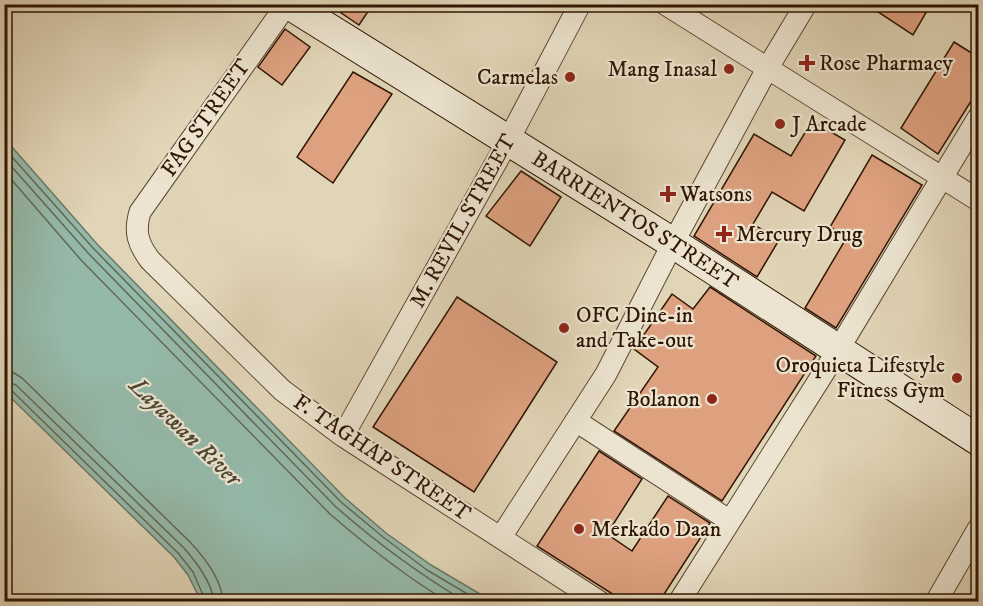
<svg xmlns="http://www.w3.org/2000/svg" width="983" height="606" viewBox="0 0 983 606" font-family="'IM FELL DW Pica',serif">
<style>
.water{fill:#95b9a9;stroke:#6c7867;stroke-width:1.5}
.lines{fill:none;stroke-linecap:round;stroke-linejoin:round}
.shore{stroke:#626856;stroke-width:1.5}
.building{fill:#dea180;stroke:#2f1603;stroke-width:1.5}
.street-casing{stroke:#5c4630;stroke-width:23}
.secondary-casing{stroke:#2f1603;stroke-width:32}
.street{stroke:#ece4d0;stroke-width:21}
.secondary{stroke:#ece4d0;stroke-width:30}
.poi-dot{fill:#8f2418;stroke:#ece4d0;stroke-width:2}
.labels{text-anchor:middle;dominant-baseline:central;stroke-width:4.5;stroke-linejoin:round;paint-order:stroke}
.poi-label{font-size:22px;fill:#2f1603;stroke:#ece4d0;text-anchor:start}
.street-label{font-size:22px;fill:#2f1603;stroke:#ece4d0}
.water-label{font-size:24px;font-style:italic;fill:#4e4735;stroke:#ece4d0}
</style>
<rect width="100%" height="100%" fill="#e1d5b7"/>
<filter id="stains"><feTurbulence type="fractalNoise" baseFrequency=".00333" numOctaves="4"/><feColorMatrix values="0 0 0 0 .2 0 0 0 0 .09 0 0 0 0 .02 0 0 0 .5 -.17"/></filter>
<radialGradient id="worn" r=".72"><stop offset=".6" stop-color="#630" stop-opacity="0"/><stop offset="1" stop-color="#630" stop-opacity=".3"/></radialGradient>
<path class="water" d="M5,139L97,244L345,498L386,533L431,565L492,601H201L188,575L174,557L5,392Z"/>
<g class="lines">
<path class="shore" d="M4,148L93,248L341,502L383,537L427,570L481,602
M4,158L88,253L336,507C377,543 419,574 466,602
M4,171L81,260L330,514C367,546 405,576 448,602
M4,372L14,373L22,378L190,542C204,557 222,580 223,602
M4,381L16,385L184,548C196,562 212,582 214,602
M4,388L11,390L178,553L193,572L206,602"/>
</g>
<path class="building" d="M328,4H373L359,25Z
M866,4H931L913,35Z
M285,29L310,47L282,85L258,67Z
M954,42L978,57V90L938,154L901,128Z
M353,72L392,94L333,183L297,157Z
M812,121L845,140L804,211L772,192L753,224L779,240L757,277L694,236L754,134L791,156Z
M872,155L922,185L836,328L805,308L847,237L830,227Z
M521,171L561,197L530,246L486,216Z
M710,287L816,356L722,501L614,431L658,367L634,349L672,294L693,309Z
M457,297L557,362L474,492L373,427Z
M599,451L642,479L607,534L632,551L668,496L710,523L659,602H625L537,546Z"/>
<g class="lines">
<g class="street-casing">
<path id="street" d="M287,4L140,212C134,232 138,244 150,260L282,390L343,436L600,602
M665,4L978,200
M576,421L730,521
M343,436L508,141L580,4
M501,537L606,374L673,243L767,69L806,4
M679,602L838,350L978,118
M936,602L978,529"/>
</g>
<g class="secondary-casing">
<g id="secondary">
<path id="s1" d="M289,4L673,243L978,440"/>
</g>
</g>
<use href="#street" class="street"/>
<use href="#secondary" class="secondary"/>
</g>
<g class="poi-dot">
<path d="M804 54h6v6h6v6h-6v6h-6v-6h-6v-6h6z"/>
<circle cx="729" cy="69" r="6"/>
<circle cx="570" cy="77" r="6"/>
<circle cx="780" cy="124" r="6"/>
<path d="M665 185h6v6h6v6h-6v6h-6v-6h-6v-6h6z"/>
<path d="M721 225h6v6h6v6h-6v6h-6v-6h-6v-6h6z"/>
<circle cx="564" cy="328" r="6"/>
<circle cx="957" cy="378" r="6"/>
<circle cx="712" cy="399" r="6"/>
<circle cx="579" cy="529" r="6"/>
</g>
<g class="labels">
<g class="poi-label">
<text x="819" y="63">Rose Pharmacy</text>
<text x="717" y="69" text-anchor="end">Mang Inasal</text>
<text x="558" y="77" text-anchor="end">Carmelas</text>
<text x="792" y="124">J Arcade</text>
<text x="680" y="194">Watsons</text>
<text x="736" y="234">Mercury Drug</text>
<text x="576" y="315">OFC Dine-in<tspan x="576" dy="25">and Take-out</tspan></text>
<text x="945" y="365" text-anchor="end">Oroquieta Lifestyle<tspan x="945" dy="25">Fitness Gym</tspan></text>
<text x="700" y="399" text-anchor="end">Bolanon</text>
<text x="591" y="529">Merkado Daan</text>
</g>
<g class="street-label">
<text transform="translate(206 118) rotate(-55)">FAG STREET</text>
<text stroke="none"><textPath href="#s1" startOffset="408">BARRIENTOS STREET</textPath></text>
<text transform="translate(463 221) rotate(-61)">M. REVIL STREET</text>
<text transform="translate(382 458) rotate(34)">F. TAGHAP STREET</text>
</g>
<g class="water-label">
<text transform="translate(185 432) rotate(44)">Layawan River</text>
</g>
</g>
<rect width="983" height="606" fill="none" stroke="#e1d5b7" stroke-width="24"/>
<rect x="6" y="6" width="971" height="594" fill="none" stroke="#2f1603" stroke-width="3"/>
<rect x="12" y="12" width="959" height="582" fill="none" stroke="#2f1603" stroke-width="1.5"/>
<rect width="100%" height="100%" filter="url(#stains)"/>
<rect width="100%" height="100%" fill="url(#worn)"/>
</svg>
